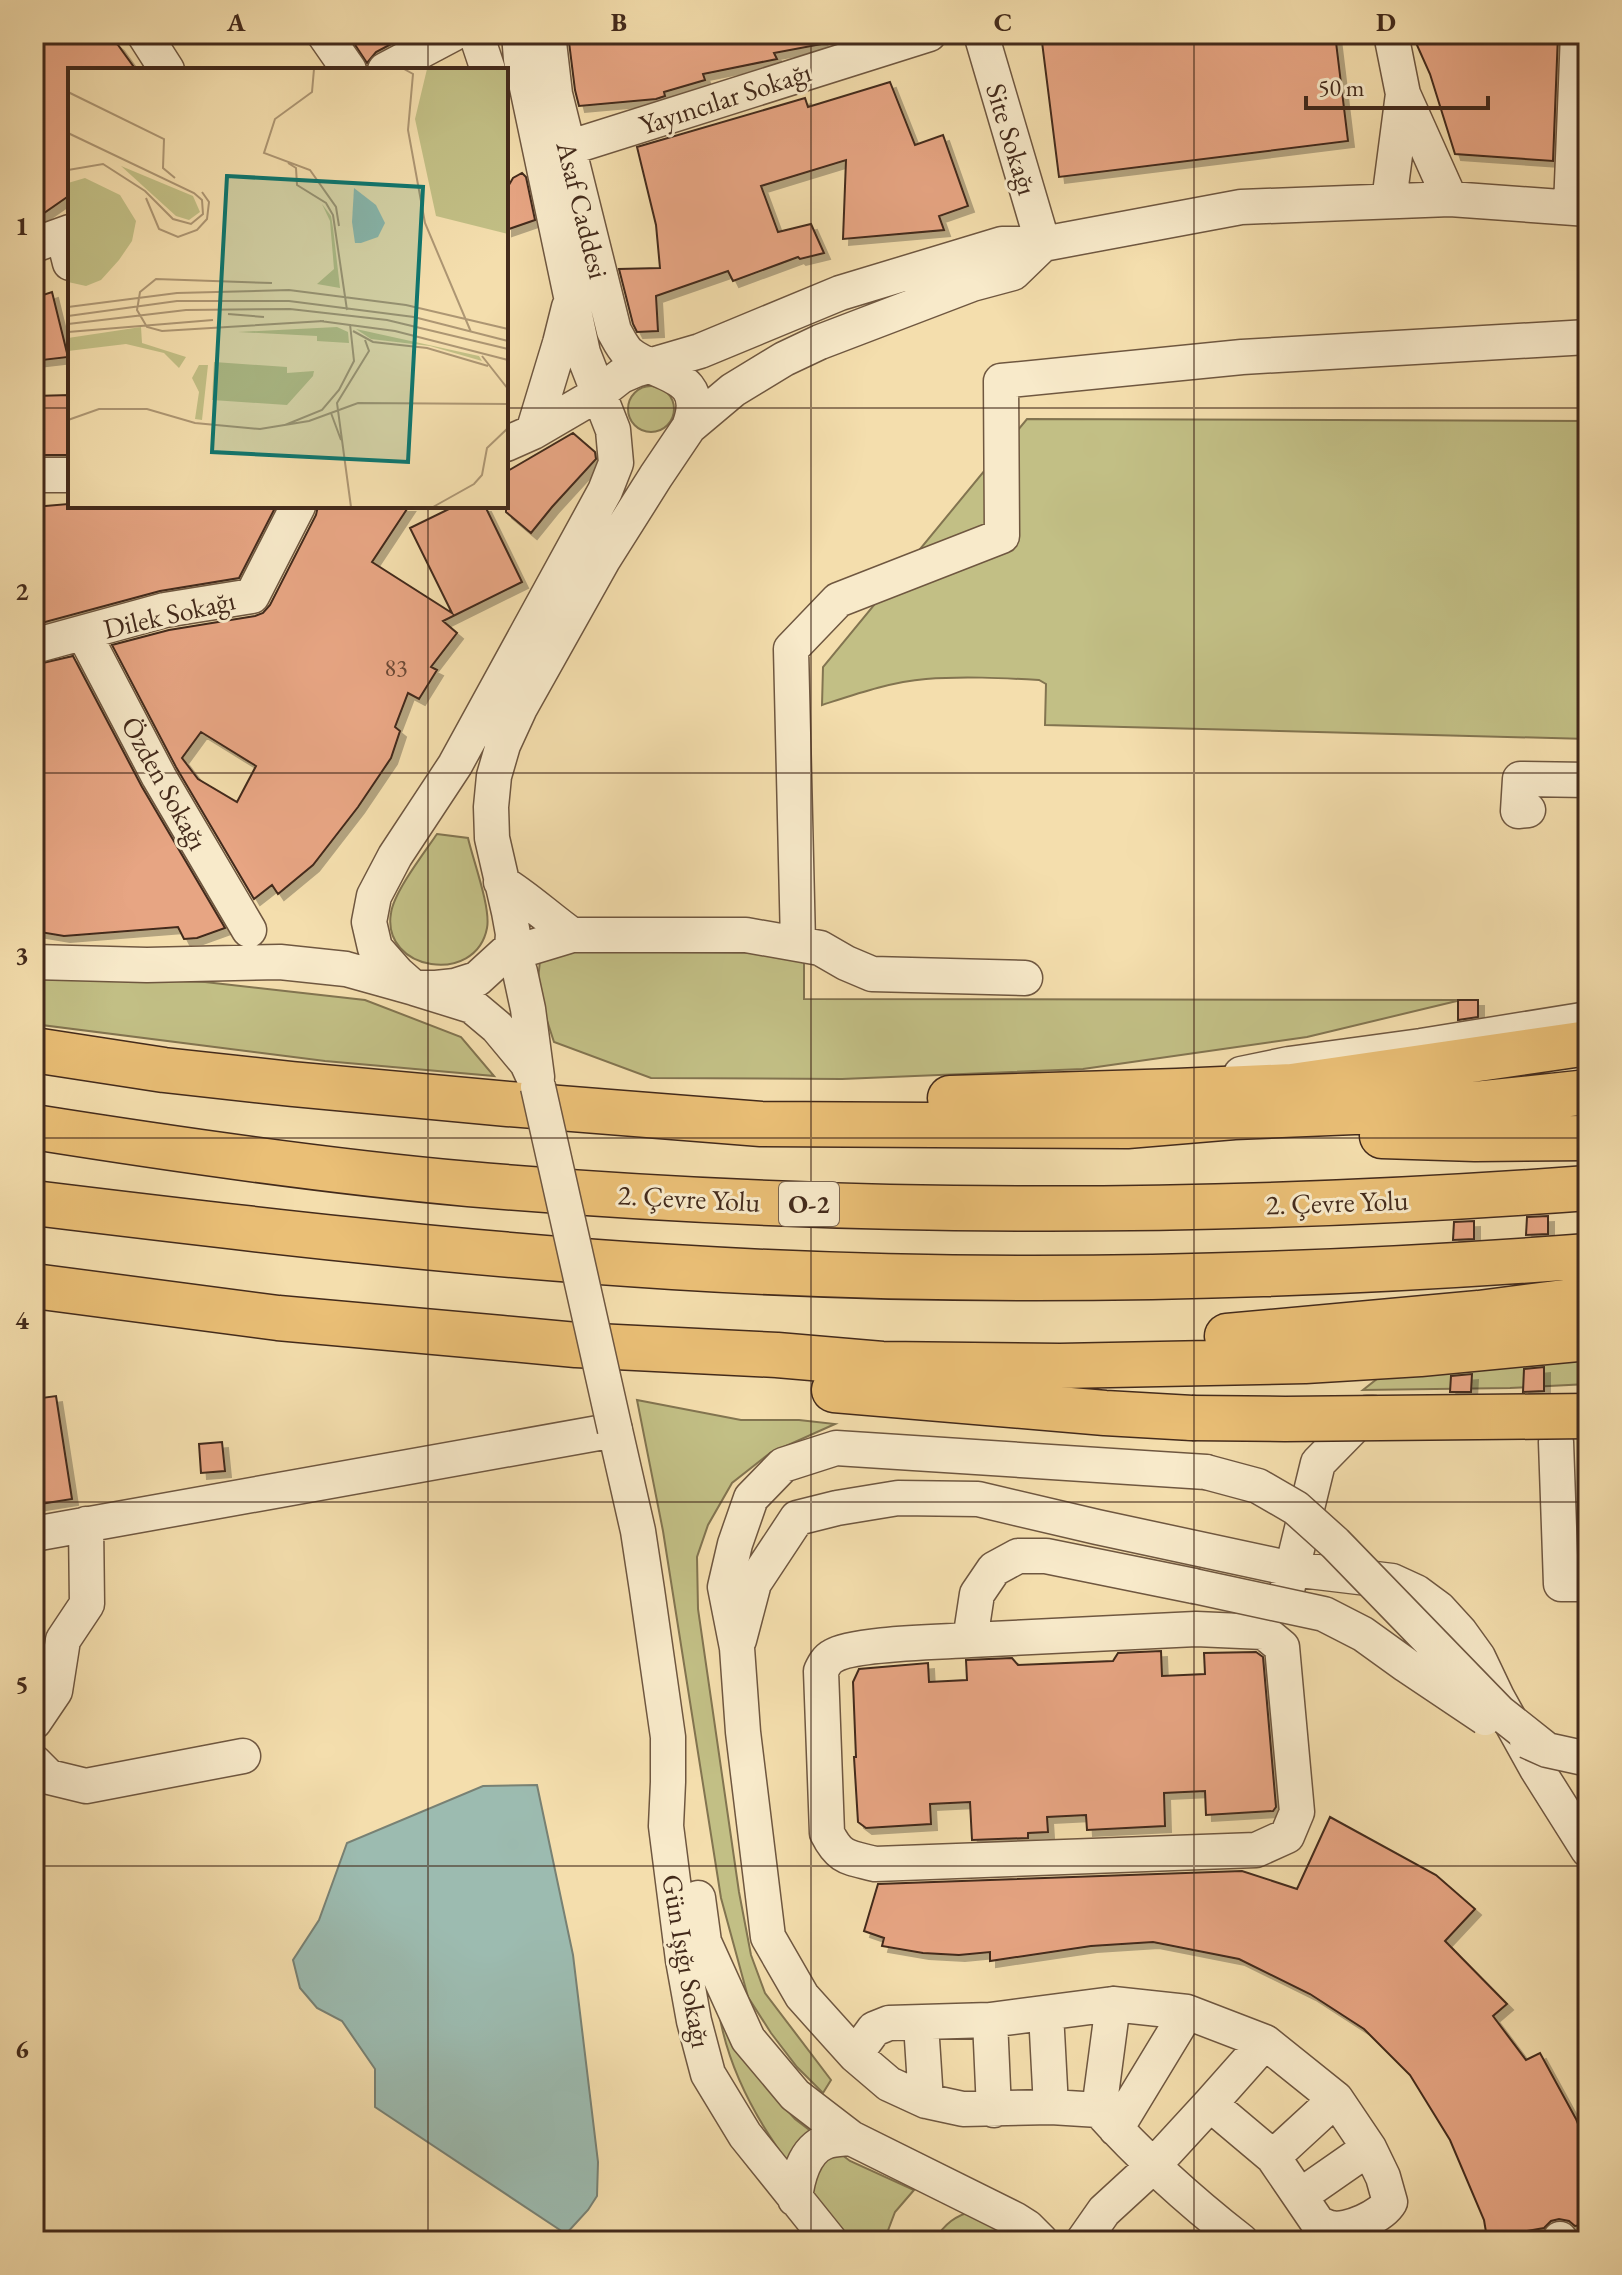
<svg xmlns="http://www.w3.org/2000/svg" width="1622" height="2275" viewBox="0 0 1622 2275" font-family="'EB Garamond',serif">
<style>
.green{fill:#c2bf85;stroke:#827450;stroke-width:2}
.water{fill:#9cbbb0;stroke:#788174;stroke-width:2}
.building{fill:#e7a583;stroke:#432a1b;stroke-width:2;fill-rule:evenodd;filter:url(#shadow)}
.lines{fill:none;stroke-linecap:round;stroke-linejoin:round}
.minor-casing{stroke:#6f5740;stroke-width:37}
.highway-casing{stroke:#432a1b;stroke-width:47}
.minor{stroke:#f8eaca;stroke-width:34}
.highway{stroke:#eabf76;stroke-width:44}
.minor-bridge-casing{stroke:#6f5740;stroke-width:37;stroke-linecap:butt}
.highway-bridge-casing{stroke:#432a1b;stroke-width:47;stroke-linecap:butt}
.minor-bridge{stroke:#f8eaca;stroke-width:34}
.highway-bridge{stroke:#eabf76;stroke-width:44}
.grid{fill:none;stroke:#432a1b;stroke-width:2;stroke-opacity:0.55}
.labels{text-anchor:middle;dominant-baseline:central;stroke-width:6;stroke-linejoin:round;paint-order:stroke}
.number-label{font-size:24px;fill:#6c4935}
.shield{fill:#f8eaca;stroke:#796450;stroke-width:2}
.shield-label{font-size:26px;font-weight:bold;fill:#432a1b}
.street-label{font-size:28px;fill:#432a1b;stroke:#f8eaca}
.inset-road{fill:none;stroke:#ad9673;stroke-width:2}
.view{fill:#0f766e;fill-opacity:0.15;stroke:#0f766e;stroke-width:4}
.inset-edge{fill:none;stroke:#432a1b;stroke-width:4}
.neatline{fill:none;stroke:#432a1b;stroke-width:3}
.grid-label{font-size:26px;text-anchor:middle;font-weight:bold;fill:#432a1b}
</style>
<defs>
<filter id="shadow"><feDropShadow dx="6" dy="6" stdDeviation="0" flood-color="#0004"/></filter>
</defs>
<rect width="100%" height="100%" fill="#f4dead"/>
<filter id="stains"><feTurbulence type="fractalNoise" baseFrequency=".0025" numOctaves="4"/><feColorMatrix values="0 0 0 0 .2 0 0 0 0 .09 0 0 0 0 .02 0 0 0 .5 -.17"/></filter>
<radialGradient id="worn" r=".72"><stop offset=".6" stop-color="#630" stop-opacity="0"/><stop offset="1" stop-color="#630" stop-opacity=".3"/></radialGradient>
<path class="green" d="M628 409a23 23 0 1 1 46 0a23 23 0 1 1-46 0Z
M1027,419L1588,421V739L1045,725L1046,684L1039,680C1001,678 963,676 926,679C890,682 856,694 822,705L823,667Z
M437,834L468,838C473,860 491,908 487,928C476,986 381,971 391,913C394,892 424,853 437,834Z
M541,951L804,953V999L1461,1000L1307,1037L1083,1069L842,1079L651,1078L554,1042L537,990Z
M34,976L205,982L365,1000L461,1037L494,1076L325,1061L34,1024Z
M1588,1355V1384L1510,1388L1363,1390L1382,1375Z
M637,1400L741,1420H799L835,1424L770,1453L732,1483L708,1525L697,1557L698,1609L739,1892L751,1955L765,1993L831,2080L823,2093L797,2067L771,2033L748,1997L721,1898L663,1531Z
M719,2013L777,2099L795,2119L850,2161L914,2190L895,2212L884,2241H852C794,2175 734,2102 719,2013Z
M975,2210L1036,2241H934C945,2223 955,2216 975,2210Z"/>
<path class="water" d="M537,1785L573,1955L598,2162L597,2196L588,2210L566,2234L375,2107V2069L342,2021L317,2008L300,1988L293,1960L319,1920L347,1843L483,1786Z"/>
<path class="building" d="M34,34H104L118,45L136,70H70V195L34,220Z
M348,34H410L376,52L367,63Z
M568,34H821L822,44L774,53L777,59L703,74L705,80L664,92L665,96L656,99L579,106L575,90Z
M1041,34H1335L1348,141L1059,177Z
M1412,34H1558L1553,161L1455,154L1430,74Z
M890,82L915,145L943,135L968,206L939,216L944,230L843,239L846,160L761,186L778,232L811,224L824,253L800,259L798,257L733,281L728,271L656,296L658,331L637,332L633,324L619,269L660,268L656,225L637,147L805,98L808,107Z
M522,173L526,177L535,220L506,230V190L513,178Z
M52,292L68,357L34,361V298Z
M70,395V455H34V396Z
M573,433L595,452L596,459L552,507L531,533L506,512V472Z
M68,504V506H276L239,578L160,591L34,625V507Z
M318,506H409L372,562L452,613L410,528L455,506H485L522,582L443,621L457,633L431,667L437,670L419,699L408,693L395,727L400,731L391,758L358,807L313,865L278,894L272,885L254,899L176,767L112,645L169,630L255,616L263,613L270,605L316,515ZM201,732L256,766L237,802L198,779L182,758Z
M73,656L142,787L225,928L197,938L184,939L178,927L64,936L34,931V665Z
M1458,1000H1478V1017L1458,1020Z
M1548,1216V1234L1526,1235L1527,1217Z
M1474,1221V1239L1453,1240L1454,1222Z
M1544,1367V1391L1523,1392L1524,1369Z
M1472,1374L1471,1392H1450L1451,1376Z
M56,1396L72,1499L34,1505V1399Z
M222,1442L225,1471L201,1473L199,1444Z
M1161,1651L1162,1676L1205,1674L1204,1653L1256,1652L1263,1657L1276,1807L1273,1811L1206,1815L1205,1791L1164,1793L1165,1826L1087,1830L1086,1815L1047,1817L1048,1832L1028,1833V1838L972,1840L970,1802L930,1804L931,1824L866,1828L858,1822L854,1757H856L853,1682L859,1669L928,1663L929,1682L967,1680L966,1660L1012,1658L1018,1665L1113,1661L1118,1653Z
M1330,1817L1436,1875L1475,1909L1445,1941L1507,2004L1493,2016L1526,2060L1540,2053L1576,2119L1588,2149V2224L1575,2226L1569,2221L1559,2219L1551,2221L1544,2228L1487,2238L1484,2220L1450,2140L1410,2075L1364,2029L1310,1994L1239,1959L1153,1942L1091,1946L990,1961V1952L959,1955L923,1953L882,1946L884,1938L864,1931L878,1884L1242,1871L1297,1889Z"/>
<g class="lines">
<g class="minor-casing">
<path id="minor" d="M144,34L167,70
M324,34L349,70
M476,34L488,70
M519,34L521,59L583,353L613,430L616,463L605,491L455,765L395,856L374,896L369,922L375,948L397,973L414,988L472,1006L497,1027L527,1063L538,1087
M548,34L555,94L614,331C618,338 622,347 628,353C656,377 710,372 689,427
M981,34L1043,244
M1391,34L1403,94L1450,199
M385,70L453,34
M568,148L929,34
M1389,201L1403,94
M1571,207L1578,34
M63,235L70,263
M34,245L70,232
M533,432L560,343L569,307
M506,444L533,432L598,394L621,376L635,370L700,351L840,293L1002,244H1043L1241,207L1450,199L1588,209
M34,475H70
M84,634L159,777L249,930
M34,646L165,610L252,596L298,506
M1528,810L1518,811L1520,779L1588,780
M572,935H746L820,948L846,963L872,974L1025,978
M798,943L791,649L838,600L1002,536L1001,381L1242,357L1588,337
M34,962L147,965L280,962L346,969L414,988H436L455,986L477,979L512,947L529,948L572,935C548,918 526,897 501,882
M1241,1074L1289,1064L1421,1046L1588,1019
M537,1077L528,1009L520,972L512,947L513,934L509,912L492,838L491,807L494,776L503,745L520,708L603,560L656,476L689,427L733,390L784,359L820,342L972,284L1013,273L1043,244
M1556,1442L1561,1584H1588
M1206,1472L836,1448L783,1465L751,1498L735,1544L725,1587L737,1648L743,1732L768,1937L802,1996L855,2055L889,2084L926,2101L963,2109L1051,2107L1099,2110C1142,2158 1190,2201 1241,2241
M34,1534L615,1430L638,1531L647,1590L668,1737V1782L666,1826L683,1960L694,2021L708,2074L745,2135L830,2241
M1287,1590L1318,1463L1367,1413H1373
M739,1640L754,1583L797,1518L837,1508L898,1498L978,1499L1097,1527L1292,1569L1392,1581L1416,1592L1439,1609L1460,1632L1478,1657L1497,1697L1537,1769L1588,1850
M970,1640L1196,1629L1264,1632L1282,1647L1297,1812L1287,1836L1256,1850L875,1864C848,1857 840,1859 827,1833L821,1671C824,1665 827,1659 833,1656C853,1643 942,1642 970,1640L977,1594L994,1569L1018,1556H1046L1194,1586
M34,1722L55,1691L63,1640L87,1604L86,1524
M34,1762L49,1777L86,1786L243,1756
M698,1898L704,1942L748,2039L795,2095L851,2138L1016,2220L1027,2227L1041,2241
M1046,2013L1051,2107
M990,2020L994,2110
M921,2024L926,2101
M855,2055L874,2029L889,2023L990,2020L1113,2004L1187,2012L1265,2042L1336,2099L1369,2148L1383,2177L1390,2202C1382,2216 1347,2232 1331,2228C1329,2228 1320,2224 1318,2223L1273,2157L1210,2104L1265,2042
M1099,2110L1113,2004
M1116,2129L1187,2012
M1273,2157L1336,2099
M1300,2196L1369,2148
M795,2199C797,2180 804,2150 825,2142C832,2139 843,2139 851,2138
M1560,2239V2241
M1083,2241L1104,2211L1153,2166L1210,2104"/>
</g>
<g class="highway-casing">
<path id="highway" d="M34,1050L164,1070L292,1084L508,1104L761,1124L1127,1126L1234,1117L1427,1109L1588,1092
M950,1098L1177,1091L1292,1086L1588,1043
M34,1127C179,1150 323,1171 469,1184C841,1216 1216,1216 1588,1188
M1382,1136L1475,1139L1588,1138
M34,1203C247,1229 459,1254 673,1267C975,1286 1286,1279 1588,1256
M34,1286L278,1318L501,1338L576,1345L777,1355L882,1364L1060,1366L1305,1361L1420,1354L1588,1338
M1227,1336L1479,1313L1588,1299
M834,1390L1105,1413L1192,1418"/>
</g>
<use href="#minor" class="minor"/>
<use href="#highway" class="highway"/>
<g class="minor-bridge-casing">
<path id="minor-bridge" d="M538,1087L615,1430
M1206,1472L1258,1486L1296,1508L1335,1543L1499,1712L1547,1750
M1194,1586L1324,1614L1363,1634L1406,1665L1485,1718
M1527,1741L1547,1750L1588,1759"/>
</g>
<g class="highway-bridge-casing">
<path id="highway-bridge" d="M1192,1418L1285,1419L1588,1416"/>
</g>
<use href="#minor-bridge" class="minor-bridge"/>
<use href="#highway-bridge" class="highway-bridge"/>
</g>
<path class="grid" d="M428,34V70M811,34V2241M1194,34V2241M34,408H70M506,408H1588M428,506V2241M34,773H1588M34,1138H1588M34,1502H1588M34,1866H1588"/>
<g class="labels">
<g class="number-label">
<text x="396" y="667">83</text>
</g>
<rect class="shield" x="779" y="1182" width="60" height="44" rx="6"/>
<g class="shield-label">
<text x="809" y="1204">O-2</text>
</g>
<g class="street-label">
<text transform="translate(725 98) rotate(-18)">Yayıncılar Sokağı</text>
<text transform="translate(1012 139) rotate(73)">Site Sokağı</text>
<text transform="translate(583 210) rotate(76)">Asaf Caddesi</text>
<text transform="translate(169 614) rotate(-13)">Dilek Sokağı</text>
<text transform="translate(165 783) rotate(61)">Özden Sokağı</text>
<text transform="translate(689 1198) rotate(3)">2. Çevre Yolu</text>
<text transform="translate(1337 1202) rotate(-2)">2. Çevre Yolu</text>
<text transform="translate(687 1961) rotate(80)">Gün Işığı Sokağı</text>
</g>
</g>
<g transform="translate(68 68)">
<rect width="440" height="440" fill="#f4dead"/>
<path d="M359,1H440V166L368,148L347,51ZM53,98L125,128L132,144L121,152L108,148ZM17,110L52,127L68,153L64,173L51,192L33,212L18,218L0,214V115ZM254,136L263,148L265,160L272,220L249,216L266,201L262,153ZM73,259L74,275L118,289L111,300L96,285L58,276L0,283V270ZM269,259L280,264L281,275L249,273V268L170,264ZM288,261L411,288L414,293L362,278L303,271ZM146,294L219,299V305L246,303L245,308L219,337L144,332ZM131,297H140L134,352L127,351L131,324L124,310Z" fill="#c2bf85"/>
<path d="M286,120L308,137L317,155L310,169L293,175H287L284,154Z" fill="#9cbbb0"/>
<path class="inset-road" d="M246,1L244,24L207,51L196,85L242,102L268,139L271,158M336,1L345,6L340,62L357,155L403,264M0,24L96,71L95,100L107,110M0,65L126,125L134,132L135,146L123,156L105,151L77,123L35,96L0,102M220,95L228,100L229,117L258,135L265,147L279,242M78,130L91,161L110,169L129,162L139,151L141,134L134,124M204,215L88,211L72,224L69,242L79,259L94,263L256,253M0,239L109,225L221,222L338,237L440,261M160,246L196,249M0,248L109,233H221L346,249L440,273M252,253L327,263L440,292M0,256L118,242L222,241L319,252L440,281M285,263L305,274L359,280L420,298M0,264L145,252M414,288L440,321M263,345L273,372M0,352L31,341H79L127,355L192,361L241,353L290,335L440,336M217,357L254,342L271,322L286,293L282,256M283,439L269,335L301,283L297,272M365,439L406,416L414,407L419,380L440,360"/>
<path class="view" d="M159,108L355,119L340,394L144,384Z"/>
<rect width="440" height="440" class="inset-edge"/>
</g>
<rect width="1622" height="2275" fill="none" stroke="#f4dead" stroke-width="88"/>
<path d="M1306 96v12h182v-12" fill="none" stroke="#432a1b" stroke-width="4"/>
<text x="1318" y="96" font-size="24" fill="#432a1b" stroke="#f8eaca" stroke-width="6" paint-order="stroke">50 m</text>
<rect x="44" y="44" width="1534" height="2187" class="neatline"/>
<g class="grid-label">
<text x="236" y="31">A</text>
<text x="619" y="31">B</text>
<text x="1003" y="31">C</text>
<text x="1386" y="31">D</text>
<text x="22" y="235">1</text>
<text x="22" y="600">2</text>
<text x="22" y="964">3</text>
<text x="22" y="1329">4</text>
<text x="22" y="1693">5</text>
<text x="22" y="2058">6</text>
</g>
<rect width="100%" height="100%" filter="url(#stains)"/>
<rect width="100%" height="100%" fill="url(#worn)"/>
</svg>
